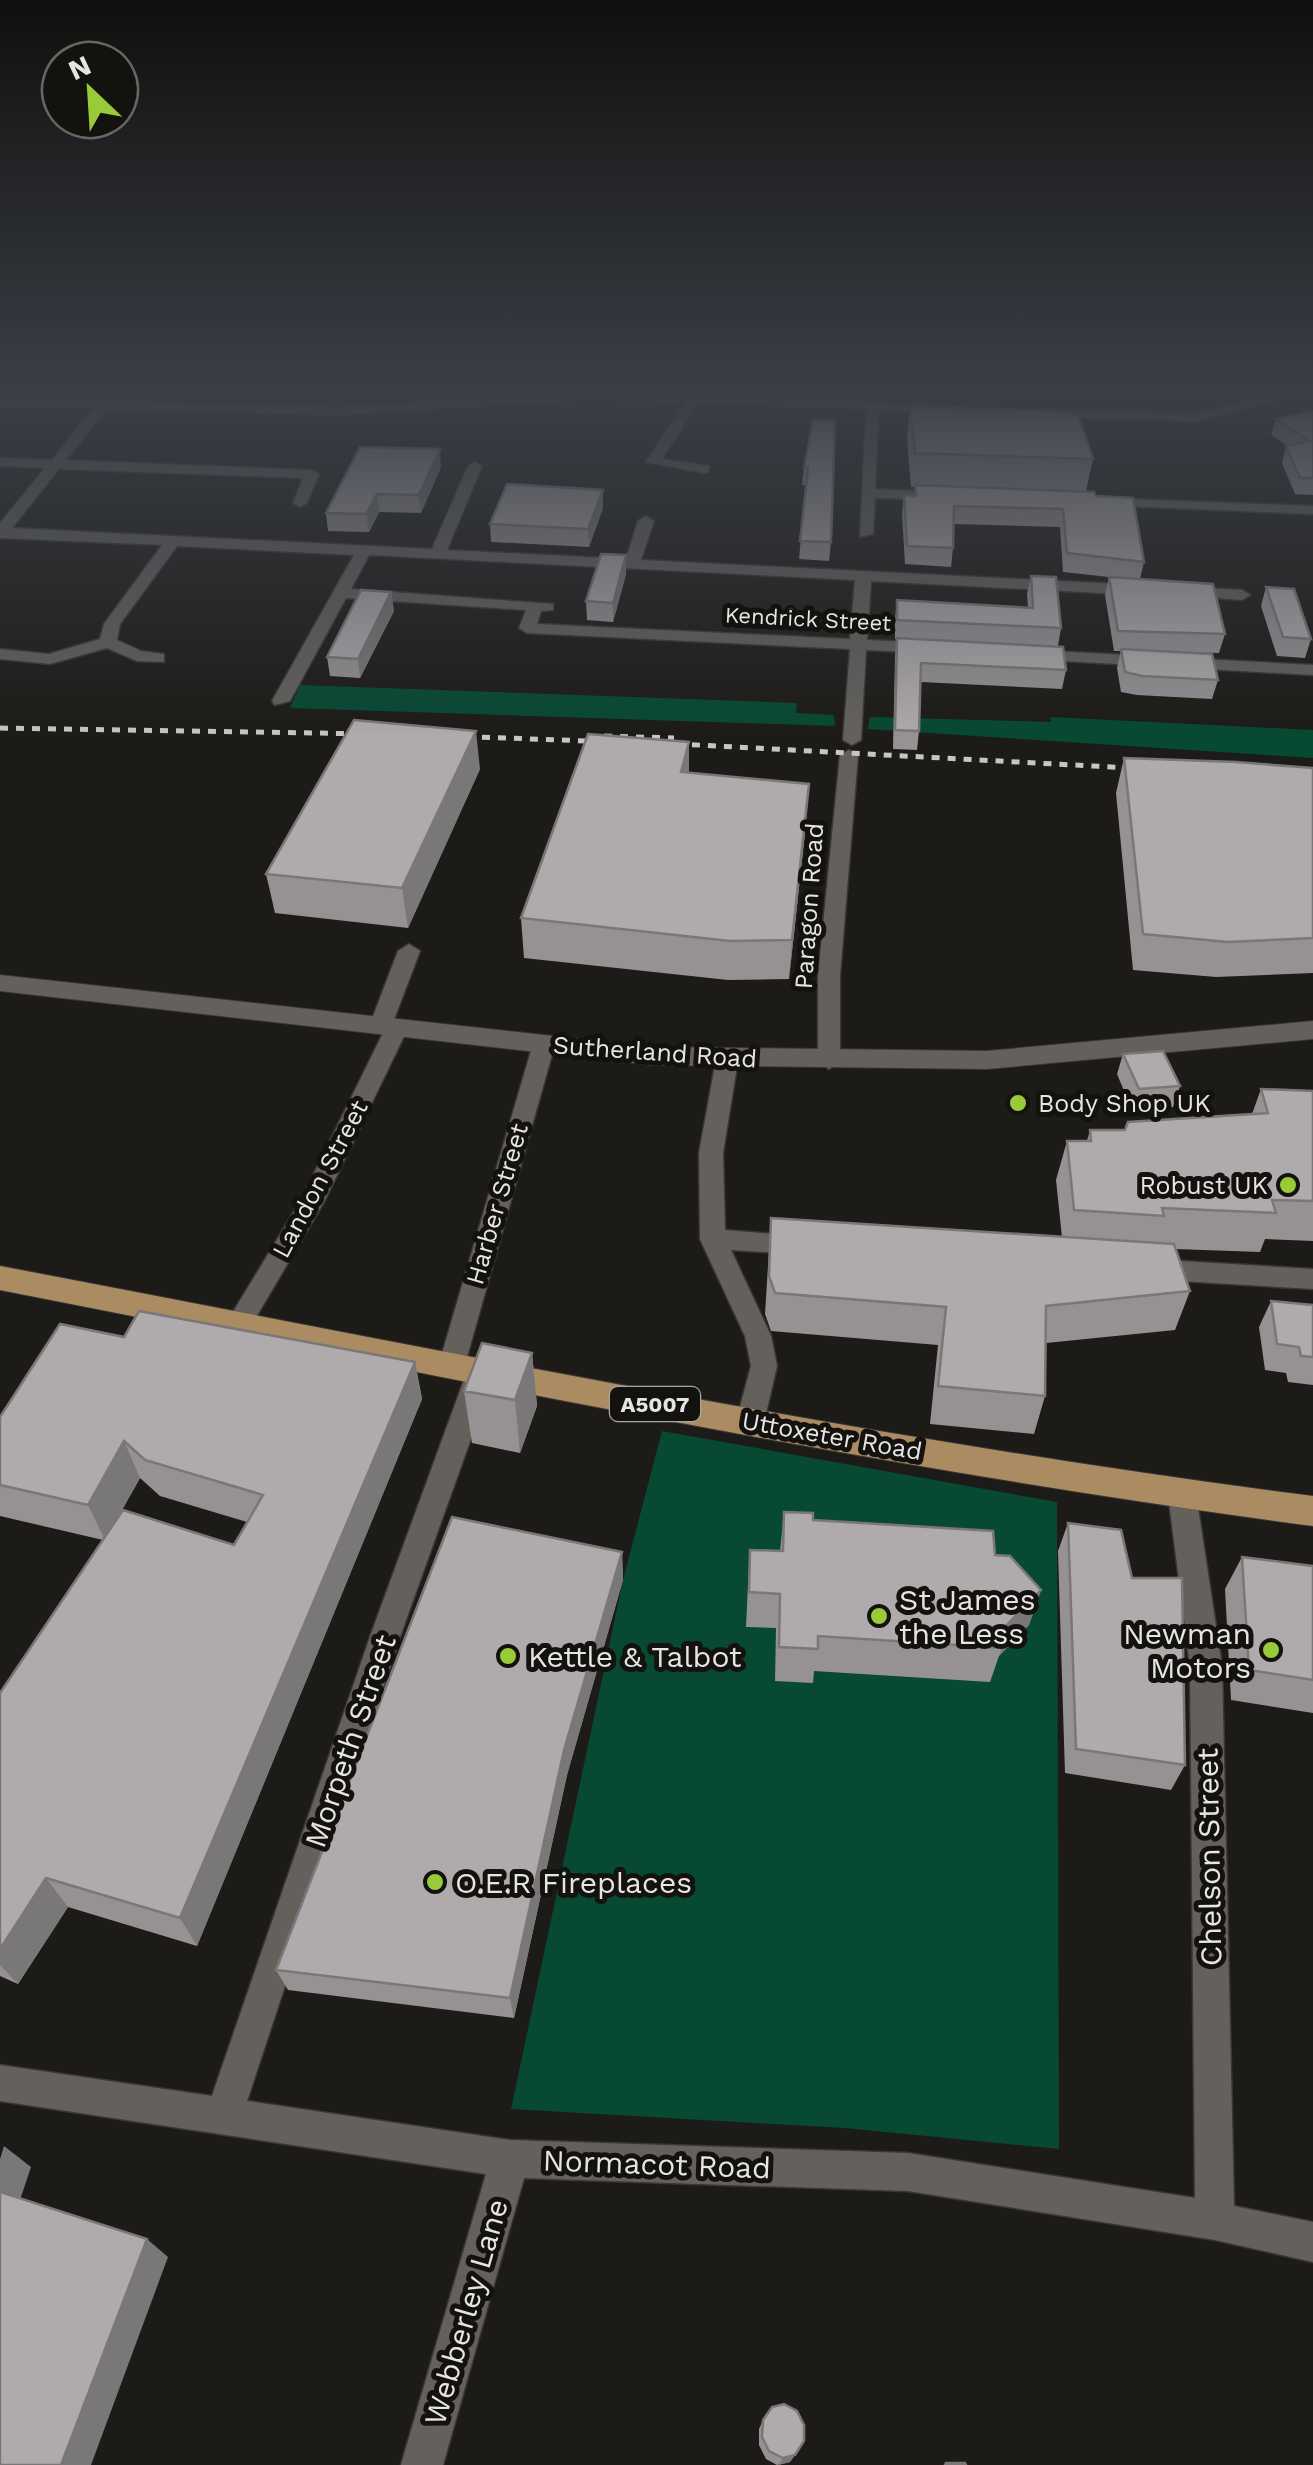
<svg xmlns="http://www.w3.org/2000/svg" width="1313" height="2465" viewBox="0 0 1313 2465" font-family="'Work Sans',sans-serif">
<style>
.green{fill:#074933}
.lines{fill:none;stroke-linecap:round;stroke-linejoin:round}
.street-casing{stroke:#383735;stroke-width:3}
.secondary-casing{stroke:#383735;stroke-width:2}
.primary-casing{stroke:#383735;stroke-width:2}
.street{fill:#64615d;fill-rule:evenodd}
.secondary{fill:#64615d;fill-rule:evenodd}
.primary{fill:#ab8b62;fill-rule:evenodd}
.rail{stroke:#c8c6c3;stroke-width:5;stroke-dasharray:8 8;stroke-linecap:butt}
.wall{fill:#969294;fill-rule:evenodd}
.shaded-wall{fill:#7a7778}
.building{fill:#afaaac;stroke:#7a7778;stroke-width:2.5}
.poi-dot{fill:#98cb37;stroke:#14120e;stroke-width:4}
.labels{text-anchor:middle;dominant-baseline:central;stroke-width:10;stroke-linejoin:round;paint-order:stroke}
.far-street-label{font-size:22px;fill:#e7e5e3;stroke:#14120e}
.shield{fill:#14120e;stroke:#a8a6a3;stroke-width:2.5}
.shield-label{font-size:22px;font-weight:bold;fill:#e7e5e3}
.street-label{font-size:25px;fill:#e7e5e3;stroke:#14120e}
.poi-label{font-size:25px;fill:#e7e5e3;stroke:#14120e;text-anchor:start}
.near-poi-label{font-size:30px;fill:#e7e5e3;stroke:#14120e;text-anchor:start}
.near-street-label{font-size:30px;fill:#e7e5e3;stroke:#14120e}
</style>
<rect width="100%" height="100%" fill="#1d1b17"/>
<path class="green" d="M300,685L797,703L796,713L834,715L835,726L290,708Z
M870,717L1051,722L1050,717L1313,730V758L868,729Z
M662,1431L1057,1502L1059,2149L845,2128L511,2109L623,1580Z"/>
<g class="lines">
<g class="street-casing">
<path id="street" d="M576,392L949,405L951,408L944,412L879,410L875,489L948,492L955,496L948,500L875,498L873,534L860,537L866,409L698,403L662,459L709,466V472L704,473L646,462L685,402L590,399L339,415L107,409L66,460L312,470L319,474L307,503L300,507L293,503L303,478L59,469L12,528L432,549L468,466L475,462L482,466L447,550L626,559L638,521L646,516L654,521L641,560L1139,585L1147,590L1139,595L871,581L867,640L929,643L937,648L929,653L866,650L861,740L852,745L843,740L850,649L527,633L519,628L526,610L346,598L290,701L275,705L272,701L354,555L177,546L120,624L117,640L141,651L164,654V662L137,661L107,648L50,664L0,659V649L49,654L100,639L104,624L162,545L0,538V523L45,468L0,466V458L52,460L93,408L0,406V398L339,407ZM369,555L855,580L850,639L537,624L541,611L553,610V604L351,589Z
M1287,392H1311L1196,421L1044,417L1037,413L1044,409L1196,413Z
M1103,498L1313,506V514L1098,505V499Z
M1183,587L1242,590L1250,595L1242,600L1177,595V589Z
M1034,650L1313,665V675L1028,659L1026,655Z
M849,750L858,755L840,976V1061L829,1069L818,1061V976L840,755Z
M409,944L420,951L393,1022L405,1023L408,1028L324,1202L246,1334H228L224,1327L301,1200L383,1033L372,1032L369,1027L398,951Z
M544,1037L555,1044L465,1364L461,1372L452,1375L443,1372L439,1364L533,1044Z
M727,1052L738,1060L723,1153L725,1230L799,1236L812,1245L799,1254L731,1250L771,1336L777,1366L764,1422L760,1430L750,1433L740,1430L736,1422L751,1366L745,1336L700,1239L699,1153L716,1060Z
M1148,1259L1313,1269V1289L1148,1279L1139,1276L1135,1269L1139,1262Z
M478,1369L488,1372L492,1380L401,1634L247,2101L510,2140L908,2153L1195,2198L1190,1666L1168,1494L1172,1485L1182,1482L1192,1485L1196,1494L1222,1666L1234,2206L1313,2222V2262L1215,2240L908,2191L524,2178L443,2465H401L486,2174L0,2101V2065L212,2096L371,1634L464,1380L468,1372Z"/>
</g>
<g class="secondary-casing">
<path id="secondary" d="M0,975L652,1047L987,1051L1313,1021V1039L987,1069L652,1065L0,991Z"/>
</g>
<g class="primary-casing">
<path id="primary" d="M0,1266C436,1349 872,1440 1313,1496V1526C872,1468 436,1375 0,1290Z"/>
</g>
<use href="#street" class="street"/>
<use href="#secondary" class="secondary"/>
<use href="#primary" class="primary"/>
<path class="rail" d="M0,728L375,734
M450,736L615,742
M604,736L674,738
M660,743L1149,769"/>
</g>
<path class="wall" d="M910,406L1093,459L1086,491L1096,496L1144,562L1140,579L1225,634L1219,653L1185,652L1218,680L1212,699L1137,695L1121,692L1117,668L1121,651H1114L1105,595L1109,577L1063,572L1060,527L954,524L953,548L951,567L905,564L902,513L904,495L914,496L915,487H911L907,439Z
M1313,412V495L1295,494L1282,463L1286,446H1288L1271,435L1276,419Z
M813,420L831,542L829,561L799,559L806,485H802L804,468Z
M441,467L421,513L379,512L369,532L328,531L326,513Z
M603,490V508L589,547L491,542L490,524Z
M626,574L613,622L587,620L586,601Z
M1031,576L1061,628L1058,646L1066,670L1062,689L921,682L919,731L917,750L893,749L895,656L897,639H895V619L897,600L1028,608L1027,594Z
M1266,587L1311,639L1305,658L1277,656L1261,606Z
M391,592L394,611L360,678L330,676L327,657Z
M1124,758L1313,768V973L1216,977L1133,970L1116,793Z
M480,769L408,928L275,913L266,874Z
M689,773L806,823L789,979L728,980L524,958L521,918Z
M1123,1054L1180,1086L1173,1107L1132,1110L1117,1074Z
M1261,1089L1313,1091V1241L1265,1239L1260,1252L1175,1249L1190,1291L1175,1330L1046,1343L1045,1396L1034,1434L930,1424L938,1345L771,1331L765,1314L771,1218L1062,1237L1056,1180L1067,1141H1087L1090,1130H1125L1252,1114Z
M1271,1301L1313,1305V1385L1288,1382L1286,1373L1265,1370L1259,1327Z
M124,1337L415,1362L422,1399L197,1946L68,1907L18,1984L0,1976V1693L103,1540L0,1516V1417ZM140,1478L160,1496L247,1522L234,1545L117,1519Z
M532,1353L537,1406L520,1453L472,1443L464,1391Z
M784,1512L813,1520L995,1555L1041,1590L1029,1625L999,1656L990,1682L814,1671L813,1683L775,1681L776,1628L746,1627L748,1585L750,1550L780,1551Z
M1068,1523L1132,1578L1185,1765L1171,1790L1065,1773L1058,1551Z
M622,1552L623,1580L567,1775L514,2018L288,1990L276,1970Z
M1242,1557L1313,1566V1713L1231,1700L1225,1589Z
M763,2420L804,2441L790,2462L777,2465L766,2459L759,2445V2429Z"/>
<path class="shaded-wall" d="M440,449L441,467L421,513L419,495Z
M603,490V508L589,547L588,529Z
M377,494L379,512L369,532L366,514Z
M626,555V574L613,622V603Z
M391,592L394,611L360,678L358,659Z
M476,731L480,769L408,928L402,888Z
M689,742V780L681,772Z
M809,784L806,823L789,979L792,940Z
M532,1353L537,1406L520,1453L515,1400Z
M415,1362L422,1399L197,1946L180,1918Z
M124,1441L140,1478L105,1540L88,1505Z
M622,1552L623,1580L567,1775L514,2018L510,1998L564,1750Z
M1041,1590L1029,1625L999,1656L1002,1648L1000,1632Z
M46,1878L68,1907L18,1984L0,1965V1949Z
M4,2146L31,2167L17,2209L0,2196V2159Z
M147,2239L168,2257L91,2465H61Z
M795,2455L790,2462L779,2465L783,2458Z"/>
<path class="building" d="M910,406L1055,411L1078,414L1093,459L915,453Z
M1310,411L1313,412V478H1300L1286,446L1309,441L1276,419Z
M813,420L835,421L831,542L800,541L808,468H804Z
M360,447L440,449L419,495L377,494L366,514L326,513Z
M507,484L603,490L588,529L490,524Z
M915,485L1094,492L1096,496L1133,498L1144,562L1067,553L1063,509L954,506L953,548L907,546L904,495L916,496Z
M601,554L626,555L613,603L586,601Z
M1031,576L1056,577L1061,628L897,620V600L1033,608Z
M1109,577L1213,584L1225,634L1118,631Z
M1266,587L1294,589L1311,639L1283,637Z
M361,590L391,592L358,659L327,657Z
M897,638L1063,647L1066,670L921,663L919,731L895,730Z
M1121,649L1212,654L1218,680L1142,676L1125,672Z
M354,720L476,731L402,888L266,874Z
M588,734L689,742L681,772L809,784L792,940L730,941L521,918Z
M1124,758L1236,762L1313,768V938L1228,942L1143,934Z
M1163,1051L1180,1086L1139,1089L1123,1054Z
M1261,1089L1313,1091V1201L1272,1200L1276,1213L1162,1208L1164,1216L1074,1210L1067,1141H1091L1090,1130H1125L1128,1122L1268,1113Z
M771,1218L1174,1244L1190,1291L1046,1306L1045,1396L938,1386L946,1307L775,1293L769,1276Z
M1271,1301L1313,1305V1357L1301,1356L1299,1347L1277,1344Z
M139,1311L415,1362L180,1918L46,1878L0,1949V1693L123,1510L234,1545L263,1495L145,1460L124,1441L88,1505L0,1485V1417L60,1324L124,1337Z
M482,1343L532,1353L515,1400L464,1391Z
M784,1512L813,1513V1520L993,1531L995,1555L1010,1556L1041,1590L1000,1632L1002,1648L818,1636V1649L779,1647L780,1594L749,1592L750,1550L783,1551Z
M452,1517L622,1552L564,1750L510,1998L276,1970Z
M1068,1523L1121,1530L1132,1578H1182L1185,1765L1076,1749Z
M1242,1557L1313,1566V1680L1249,1670Z
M0,2192L147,2239L61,2465H0Z
M784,2404L797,2411L804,2425V2441L795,2455L783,2458L769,2451L762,2437L763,2420L772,2407Z
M946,2463H965L966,2465H945Z"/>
<linearGradient id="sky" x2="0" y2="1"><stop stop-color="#100f0d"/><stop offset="0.53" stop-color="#3a3f47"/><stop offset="1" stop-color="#3a3f47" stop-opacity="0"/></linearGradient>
<rect width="1313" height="737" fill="url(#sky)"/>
<g class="poi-dot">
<circle cx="1018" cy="1103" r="10"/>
<circle cx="1288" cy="1185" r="10"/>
<circle cx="879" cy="1616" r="10"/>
<circle cx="1271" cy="1650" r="10"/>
<circle cx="508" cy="1656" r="10"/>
<circle cx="435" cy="1882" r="10"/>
</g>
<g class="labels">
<g class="far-street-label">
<text transform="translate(808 619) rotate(3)">Kendrick Street</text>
</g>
<rect class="shield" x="610" y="1387" width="90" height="34" rx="8"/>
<g class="shield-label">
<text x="655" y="1404">A5007</text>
</g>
<g class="street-label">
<text transform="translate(809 906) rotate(-86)">Paragon Road</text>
<text transform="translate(655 1052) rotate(4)">Sutherland Road</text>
<text transform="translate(320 1179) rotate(-62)">Landon Street</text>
<text transform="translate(497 1204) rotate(-74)">Harber Street</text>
<text transform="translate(832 1436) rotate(10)">Uttoxeter Road</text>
</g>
<g class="poi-label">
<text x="1038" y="1103">Body Shop UK</text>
<text x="1268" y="1185" text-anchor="end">Robust UK</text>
</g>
<g class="near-poi-label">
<text x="899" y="1599">St James<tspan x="899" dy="34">the Less</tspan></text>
<text x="1251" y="1633" text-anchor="end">Newman<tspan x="1251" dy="34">Motors</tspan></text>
<text x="528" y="1656">Kettle &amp; Talbot</text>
<text x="455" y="1882">O.E.R Fireplaces</text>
</g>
<g class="near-street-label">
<text transform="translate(350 1741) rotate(-71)">Morpeth Street</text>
<text transform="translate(1209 1857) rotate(-91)">Chelson Street</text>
<text transform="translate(657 2164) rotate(2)">Normacot Road</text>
<text transform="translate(466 2312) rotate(-74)">Webberley Lane</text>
</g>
</g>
<g transform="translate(90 90) rotate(335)"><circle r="48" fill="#14120e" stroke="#686663" stroke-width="2.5"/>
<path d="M0-8L18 38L0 25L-18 38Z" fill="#98cb37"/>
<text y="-15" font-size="28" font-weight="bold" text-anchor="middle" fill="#e7e5e3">N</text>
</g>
</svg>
